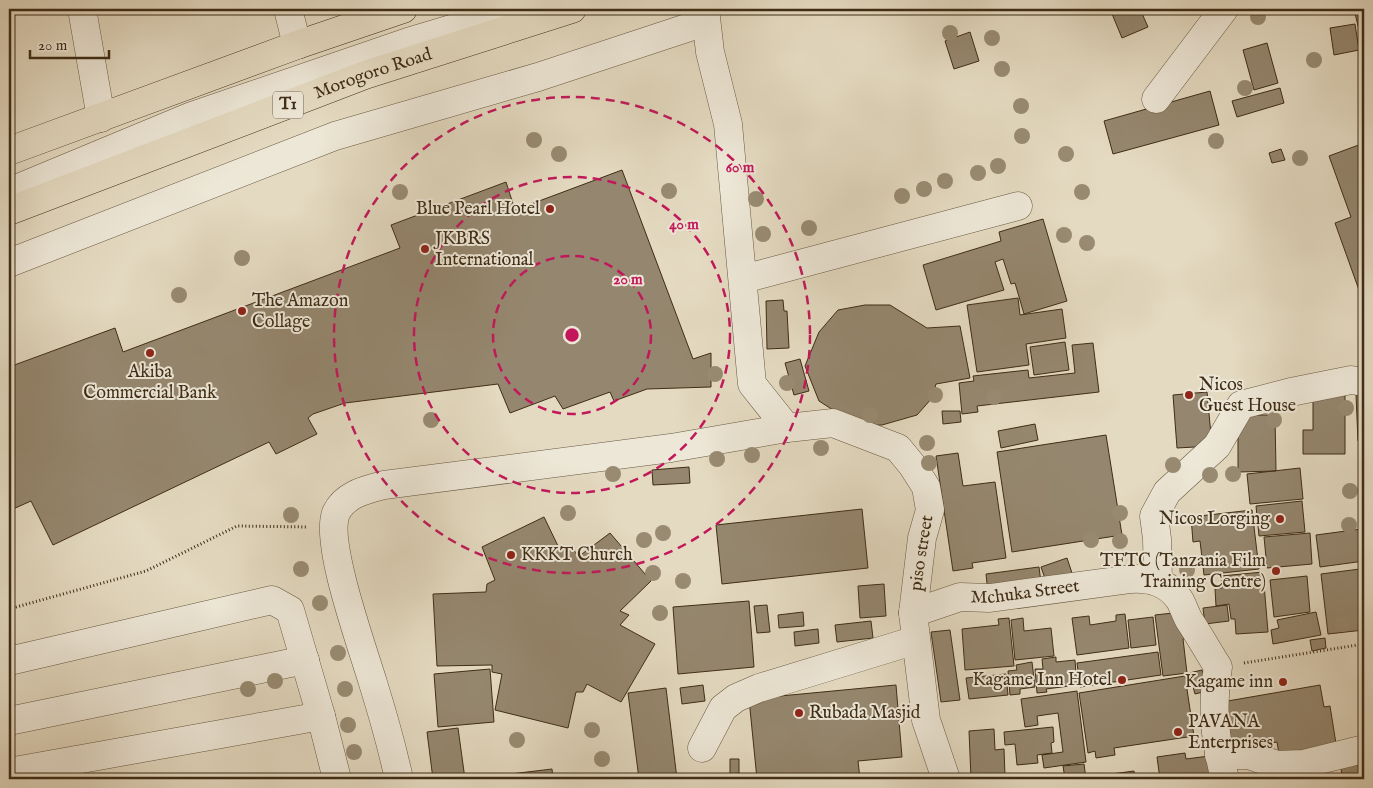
<svg xmlns="http://www.w3.org/2000/svg" width="1373" height="788" viewBox="0 0 1373 788" font-family="'IM FELL English',serif">
<style>
.building{fill:#95876f;stroke:#3f2d16}
.lines{fill:none;stroke-linecap:round;stroke-linejoin:round}
.minor-casing{stroke:#685841;stroke-width:29}
.highway-casing{stroke:#3f2d16;stroke-width:29}
.path{stroke:#3f2d16;stroke-width:3;stroke-dasharray:1 2.5;stroke-linecap:butt}
.minor{stroke:#ede7d7;stroke-width:28}
.highway{stroke:#e4dac1;stroke-width:28}
.tree{fill:#988b72}
.ring{fill:none;stroke:#c2185b;stroke-width:2.5;stroke-dasharray:9 6}
.poi-dot{fill:#8f2418;stroke:#ede7d7;stroke-width:2}
.labels{text-anchor:middle;dominant-baseline:central;stroke-width:4;stroke-linejoin:round;paint-order:stroke}
.shield{fill:#ede7d7;stroke:#736550;stroke-width:1}
.shield-label{font-size:16px;font-weight:bold;fill:#3f2d16}
.street-label{font-size:18px;fill:#3f2d16;stroke:#ede7d7}
.poi-label{font-size:18px;fill:#3f2d16;stroke:#ede7d7;text-anchor:start}
.centre{fill:#c2185b;stroke:#ede7d7;stroke-width:2.5}
.ring-label{font-size:15px;text-anchor:middle;font-weight:bold;fill:#c2185b;stroke:#ede7d7;stroke-width:4;stroke-linejoin:round;paint-order:stroke}
</style>
<rect width="100%" height="100%" fill="#e4dac1"/>
<filter id="stains"><feTurbulence type="fractalNoise" baseFrequency=".004" numOctaves="4"/><feColorMatrix values="0 0 0 0 .2 0 0 0 0 .09 0 0 0 0 .02 0 0 0 .5 -.17"/></filter>
<radialGradient id="worn" r=".72"><stop offset=".6" stop-color="#630" stop-opacity="0"/><stop offset="1" stop-color="#630" stop-opacity=".3"/></radialGradient>
<path class="building" d="M1110,9H1140L1148,27L1122,38Z
M1354,9H1364V29L1359,30Z
M1355,24L1359,50L1334,55L1330,28Z
M970,32L979,61L954,69L945,41Z
M1267,43L1278,83L1254,90L1243,50Z
M1280,88L1284,103L1237,117L1232,101Z
M1210,91L1219,125L1113,154L1104,121Z
M1364,143V304L1335,223L1351,217L1329,156Z
M1281,149L1285,160L1272,163L1269,153Z
M622,170L693,359L711,353V387L647,389L614,401L610,392L563,409L555,396L510,413L498,384L345,403L313,414L308,418L317,434L276,454L269,442L53,545L31,501L13,509L9,500V367L115,328L123,352L400,248L391,225L506,182L515,210Z
M1043,219L1067,301L1024,314L1015,283L1011,284L1003,259L995,262L1004,290L936,310L923,265L1001,241L999,232Z
M1018,298L1020,315L1062,309L1066,338L1026,344L1029,365L977,372L967,305Z
M783,300L784,311H787L789,348L767,349L766,301Z
M865,305H890L927,328L960,326L970,378L936,384L932,398L917,415L882,425L858,426L819,401L805,366L819,332L838,310Z
M1065,342L1069,370L1034,375L1030,347Z
M1093,343L1099,392L977,406L978,412L962,414L959,383L974,381L973,376L1028,370L1029,378L1075,373L1072,345Z
M800,359L809,391L794,395L785,363Z
M1207,392L1212,446L1177,448L1173,395Z
M1364,394V441H1358L1356,395Z
M1313,395H1345V454H1303V430H1313Z
M942,411H960L961,422L943,424Z
M1238,415H1275L1276,471L1238,472Z
M1035,424L1038,440L1001,448L998,431Z
M1106,435L1122,535L1012,552L997,452Z
M958,453L963,486L995,482L1006,558L972,563L973,568L953,571L936,456Z
M689,467L690,483L653,485L652,470Z
M1360,467H1364V495Z
M1300,468L1303,499L1250,504L1247,474Z
M1302,501L1305,532L1259,536L1256,506Z
M862,509L868,568L722,584L716,525Z
M1252,510L1259,569L1204,575L1200,541L1193,542L1191,517Z
M544,517L559,548H573L578,557L610,533L651,581L620,611L629,615L620,625L655,644L621,702L587,684L583,692H576L568,728L495,710L502,674L492,672V665L437,666L433,594L486,592L487,584L495,580L482,547Z
M1361,529L1362,541L1364,540V561L1320,567L1316,535Z
M1310,533L1312,564L1267,568L1264,537Z
M1067,558L1074,579L1048,587L1041,567Z
M1039,567L1041,583L988,593L986,574Z
M1360,569L1364,604V630L1328,634L1321,574Z
M1263,572L1268,632L1236,634L1235,619H1231L1229,604L1216,606L1215,589L1222,588L1221,576Z
M1307,576L1310,612L1274,617L1270,580Z
M884,584L886,616L860,618L858,586Z
M749,601L754,667L678,674L673,607Z
M767,605L770,632L757,633L754,606Z
M1227,605L1229,621L1205,624L1203,608Z
M803,612L804,626L779,628L778,615Z
M1182,612L1185,638L1183,639L1187,673L1163,676L1155,615Z
M1316,612L1321,635L1273,644L1271,630L1279,628L1277,620Z
M1125,614L1129,648L1077,655L1072,618L1089,616L1090,625L1116,621V615Z
M1153,617L1156,645L1131,648L1128,620Z
M1009,618L1014,666L965,670L962,629L999,625L998,619Z
M1023,618L1024,631L1051,628L1054,656L1015,660L1011,620Z
M871,621L873,638L837,642L835,625Z
M818,629L819,643L795,646L794,632Z
M950,630L960,700L941,702L931,632Z
M1325,638L1326,648L1312,651L1310,640Z
M1158,652L1161,675L1080,687L1077,663Z
M1056,657V662L1075,660L1077,685L1046,689L1047,692L1037,693L1035,669H1043L1042,659Z
M1032,662L1035,687L1020,689V694L1010,695L1008,671L1017,670L1016,665Z
M490,669L494,722L438,727L434,674Z
M1202,670L1207,691L1195,694L1192,683L1187,684L1185,674Z
M1006,674L1008,695L969,699L966,678Z
M1185,676L1194,736L1114,748L1115,755L1096,758L1095,751L1088,753L1079,693Z
M703,685L705,701L682,704L680,688Z
M896,685L902,757L858,761L860,779H757L749,699Z
M1320,685L1324,707L1330,706L1337,750L1280,760L1277,742L1230,750L1222,702Z
M666,688L677,779H639L628,693Z
M1077,691L1086,762L1044,768L1042,755L1063,752L1058,713L1037,716L1038,725L1025,727L1021,699Z
M1053,727L1054,742L1051,743L1052,753L1037,755L1038,763L1017,765L1015,744L1005,745L1004,732Z
M458,728L465,779H433L427,732Z
M994,729L995,750L1004,749L1005,776L971,778L969,731Z
M1185,753L1186,759L1217,755L1219,775L1185,779H1160L1157,757Z
M730,759H739V773L730,774Z
M1084,764L1086,779H1065L1063,766Z
M1364,764V779H1342L1341,767Z
M552,769L553,779H494V776Z
M1134,771L1135,779H1089V777Z"/>
<g class="lines">
<g class="minor-casing">
<g id="minor">
<path d="M82,9L101,118"/>
<path d="M288,9L297,45"/>
<path d="M705,9L710,52L728,124L752,384L787,428"/>
<path d="M1156,99L1224,9"/>
<path d="M9,192L192,116L408,42L518,9"/>
<path d="M9,263L335,136L538,77L705,22"/>
<path d="M743,279L1018,206"/>
<path d="M1158,581L1157,539L1154,516L1167,492L1217,446L1241,405L1291,392L1351,380L1364,382"/>
<path id="s1" d="M913,613L960,597L990,598L1131,579C1150,578 1167,582 1179,599C1183,605 1185,613 1189,620C1199,635 1208,651 1218,667C1211,707 1215,740 1225,779"/>
<path d="M9,661L272,600L290,610L321,716L337,779"/>
<path d="M9,721L305,660"/>
<path d="M702,748L723,708L736,698L759,688L916,640"/>
<path d="M1219,755H1249L1277,765L1303,764L1364,749"/>
<path d="M9,772L321,716"/>
<path d="M399,779C392,747 383,715 373,683C363,649 324,543 336,513C345,494 366,490 384,485L671,448L787,428L833,423L898,448L912,465L926,487L930,510L922,538L913,613L926,720L946,779"/>
</g>
</g>
<g class="highway-casing">
<g id="highway">
<path d="M9,151L297,45L403,9"/>
<path id="s2" d="M9,211L365,75L572,9"/>
</g>
</g>
<path class="path" d="M9,609L146,571L237,526L308,527
M1244,663L1364,644"/>
<use href="#minor" class="minor"/>
<use href="#highway" class="highway"/>
</g>
<g class="tree">
<circle cx="1258" cy="17" r="8"/>
<circle cx="950" cy="33" r="8"/>
<circle cx="992" cy="38" r="8"/>
<circle cx="1314" cy="60" r="8"/>
<circle cx="1002" cy="69" r="8"/>
<circle cx="1245" cy="88" r="8"/>
<circle cx="1021" cy="106" r="8"/>
<circle cx="1022" cy="136" r="8"/>
<circle cx="534" cy="140" r="8"/>
<circle cx="1216" cy="141" r="8"/>
<circle cx="559" cy="154" r="8"/>
<circle cx="1066" cy="154" r="8"/>
<circle cx="1300" cy="158" r="8"/>
<circle cx="998" cy="166" r="8"/>
<circle cx="978" cy="173" r="8"/>
<circle cx="945" cy="181" r="8"/>
<circle cx="924" cy="189" r="8"/>
<circle cx="669" cy="191" r="8"/>
<circle cx="400" cy="192" r="8"/>
<circle cx="1082" cy="192" r="8"/>
<circle cx="902" cy="196" r="8"/>
<circle cx="756" cy="199" r="8"/>
<circle cx="809" cy="228" r="8"/>
<circle cx="763" cy="234" r="8"/>
<circle cx="1064" cy="235" r="8"/>
<circle cx="1087" cy="243" r="8"/>
<circle cx="242" cy="258" r="8"/>
<circle cx="179" cy="295" r="8"/>
<circle cx="715" cy="374" r="8"/>
<circle cx="787" cy="383" r="8"/>
<circle cx="935" cy="395" r="8"/>
<circle cx="994" cy="397" r="8"/>
<circle cx="1346" cy="408" r="8"/>
<circle cx="870" cy="415" r="8"/>
<circle cx="431" cy="420" r="8"/>
<circle cx="1274" cy="420" r="8"/>
<circle cx="927" cy="443" r="8"/>
<circle cx="821" cy="448" r="8"/>
<circle cx="752" cy="455" r="8"/>
<circle cx="717" cy="459" r="8"/>
<circle cx="929" cy="463" r="8"/>
<circle cx="1173" cy="465" r="8"/>
<circle cx="613" cy="474" r="8"/>
<circle cx="1233" cy="474" r="8"/>
<circle cx="1210" cy="475" r="8"/>
<circle cx="1350" cy="491" r="8"/>
<circle cx="568" cy="513" r="8"/>
<circle cx="1120" cy="513" r="8"/>
<circle cx="291" cy="515" r="8"/>
<circle cx="1349" cy="525" r="8"/>
<circle cx="663" cy="533" r="8"/>
<circle cx="644" cy="540" r="8"/>
<circle cx="1091" cy="540" r="8"/>
<circle cx="1120" cy="541" r="8"/>
<circle cx="301" cy="569" r="8"/>
<circle cx="1187" cy="570" r="8"/>
<circle cx="653" cy="573" r="8"/>
<circle cx="683" cy="581" r="8"/>
<circle cx="320" cy="603" r="8"/>
<circle cx="660" cy="613" r="8"/>
<circle cx="1342" cy="624" r="8"/>
<circle cx="338" cy="653" r="8"/>
<circle cx="275" cy="681" r="8"/>
<circle cx="248" cy="689" r="8"/>
<circle cx="345" cy="689" r="8"/>
<circle cx="348" cy="725" r="8"/>
<circle cx="592" cy="730" r="8"/>
<circle cx="517" cy="740" r="8"/>
<circle cx="354" cy="752" r="8"/>
<circle cx="602" cy="759" r="8"/>
</g>
<g class="ring">
<circle cx="572" cy="335" r="79"/>
<circle cx="572" cy="335" r="158"/>
<circle cx="572" cy="335" r="238"/>
</g>
<g class="poi-dot">
<circle cx="550" cy="209" r="5"/>
<circle cx="425" cy="249" r="5"/>
<circle cx="242" cy="311" r="5"/>
<circle cx="150" cy="353" r="5"/>
<circle cx="1189" cy="395" r="5"/>
<circle cx="1280" cy="519" r="5"/>
<circle cx="511" cy="555" r="5"/>
<circle cx="1276" cy="571" r="5"/>
<circle cx="1122" cy="680" r="5"/>
<circle cx="1283" cy="682" r="5"/>
<circle cx="799" cy="713" r="5"/>
<circle cx="1178" cy="732" r="5"/>
</g>
<g class="labels">
<rect class="shield" x="273" y="91.5" width="30" height="27" rx="4"/>
<g class="shield-label">
<text x="288" y="105">T1</text>
</g>
<g class="street-label">
<text stroke="none"><textPath href="#s2" startOffset="389">Morogoro Road</textPath></text>
<text transform="translate(922 553) rotate(-81)">piso street</text>
<text stroke="none"><textPath href="#s1" startOffset="115">Mchuka Street</textPath></text>
</g>
<g class="poi-label">
<text x="540" y="209" text-anchor="end">Blue Pearl Hotel</text>
<text x="435" y="239">JKBRS<tspan x="435" dy="21">International</tspan></text>
<text x="252" y="301">The Amazon<tspan x="252" dy="21">Collage</tspan></text>
<text x="150" y="372" text-anchor="middle">Akiba<tspan x="150" dy="21">Commercial Bank</tspan></text>
<text x="1199" y="385">Nicos<tspan x="1199" dy="21">Guest House</tspan></text>
<text x="1270" y="519" text-anchor="end">Nicos Lorging</text>
<text x="521" y="555">KKKT Church</text>
<text x="1266" y="561" text-anchor="end">TFTC (Tanzania Film<tspan x="1266" dy="21">Training Centre)</tspan></text>
<text x="1112" y="680" text-anchor="end">Kagame Inn Hotel</text>
<text x="1273" y="682" text-anchor="end">Kagame inn</text>
<text x="809" y="713">Rubada Masjid</text>
<text x="1188" y="722">PAVANA<tspan x="1188" dy="21">Enterprises</tspan></text>
</g>
</g>
<circle cx="572" cy="335" r="8" class="centre"/>
<g class="ring-label">
<text x="740" y="172">60 m</text>
<text x="684" y="229">40 m</text>
<text x="628" y="284">20 m</text>
</g>
<rect width="1373" height="788" fill="none" stroke="#e4dac1" stroke-width="30"/>
<rect x="10" y="10" width="1353" height="768" fill="none" stroke="#3f2d16" stroke-width="2.5"/>
<rect x="15" y="15" width="1343" height="758" fill="none" stroke="#3f2d16"/>
<path d="M30 50v8h79v-8" fill="none" stroke="#3f2d16" stroke-width="2.5"/>
<text x="38" y="50" font-size="15" fill="#3f2d16" stroke="#ede7d7" stroke-width="4" paint-order="stroke">20 m</text>
<rect width="100%" height="100%" filter="url(#stains)"/>
<rect width="100%" height="100%" fill="url(#worn)"/>
</svg>
